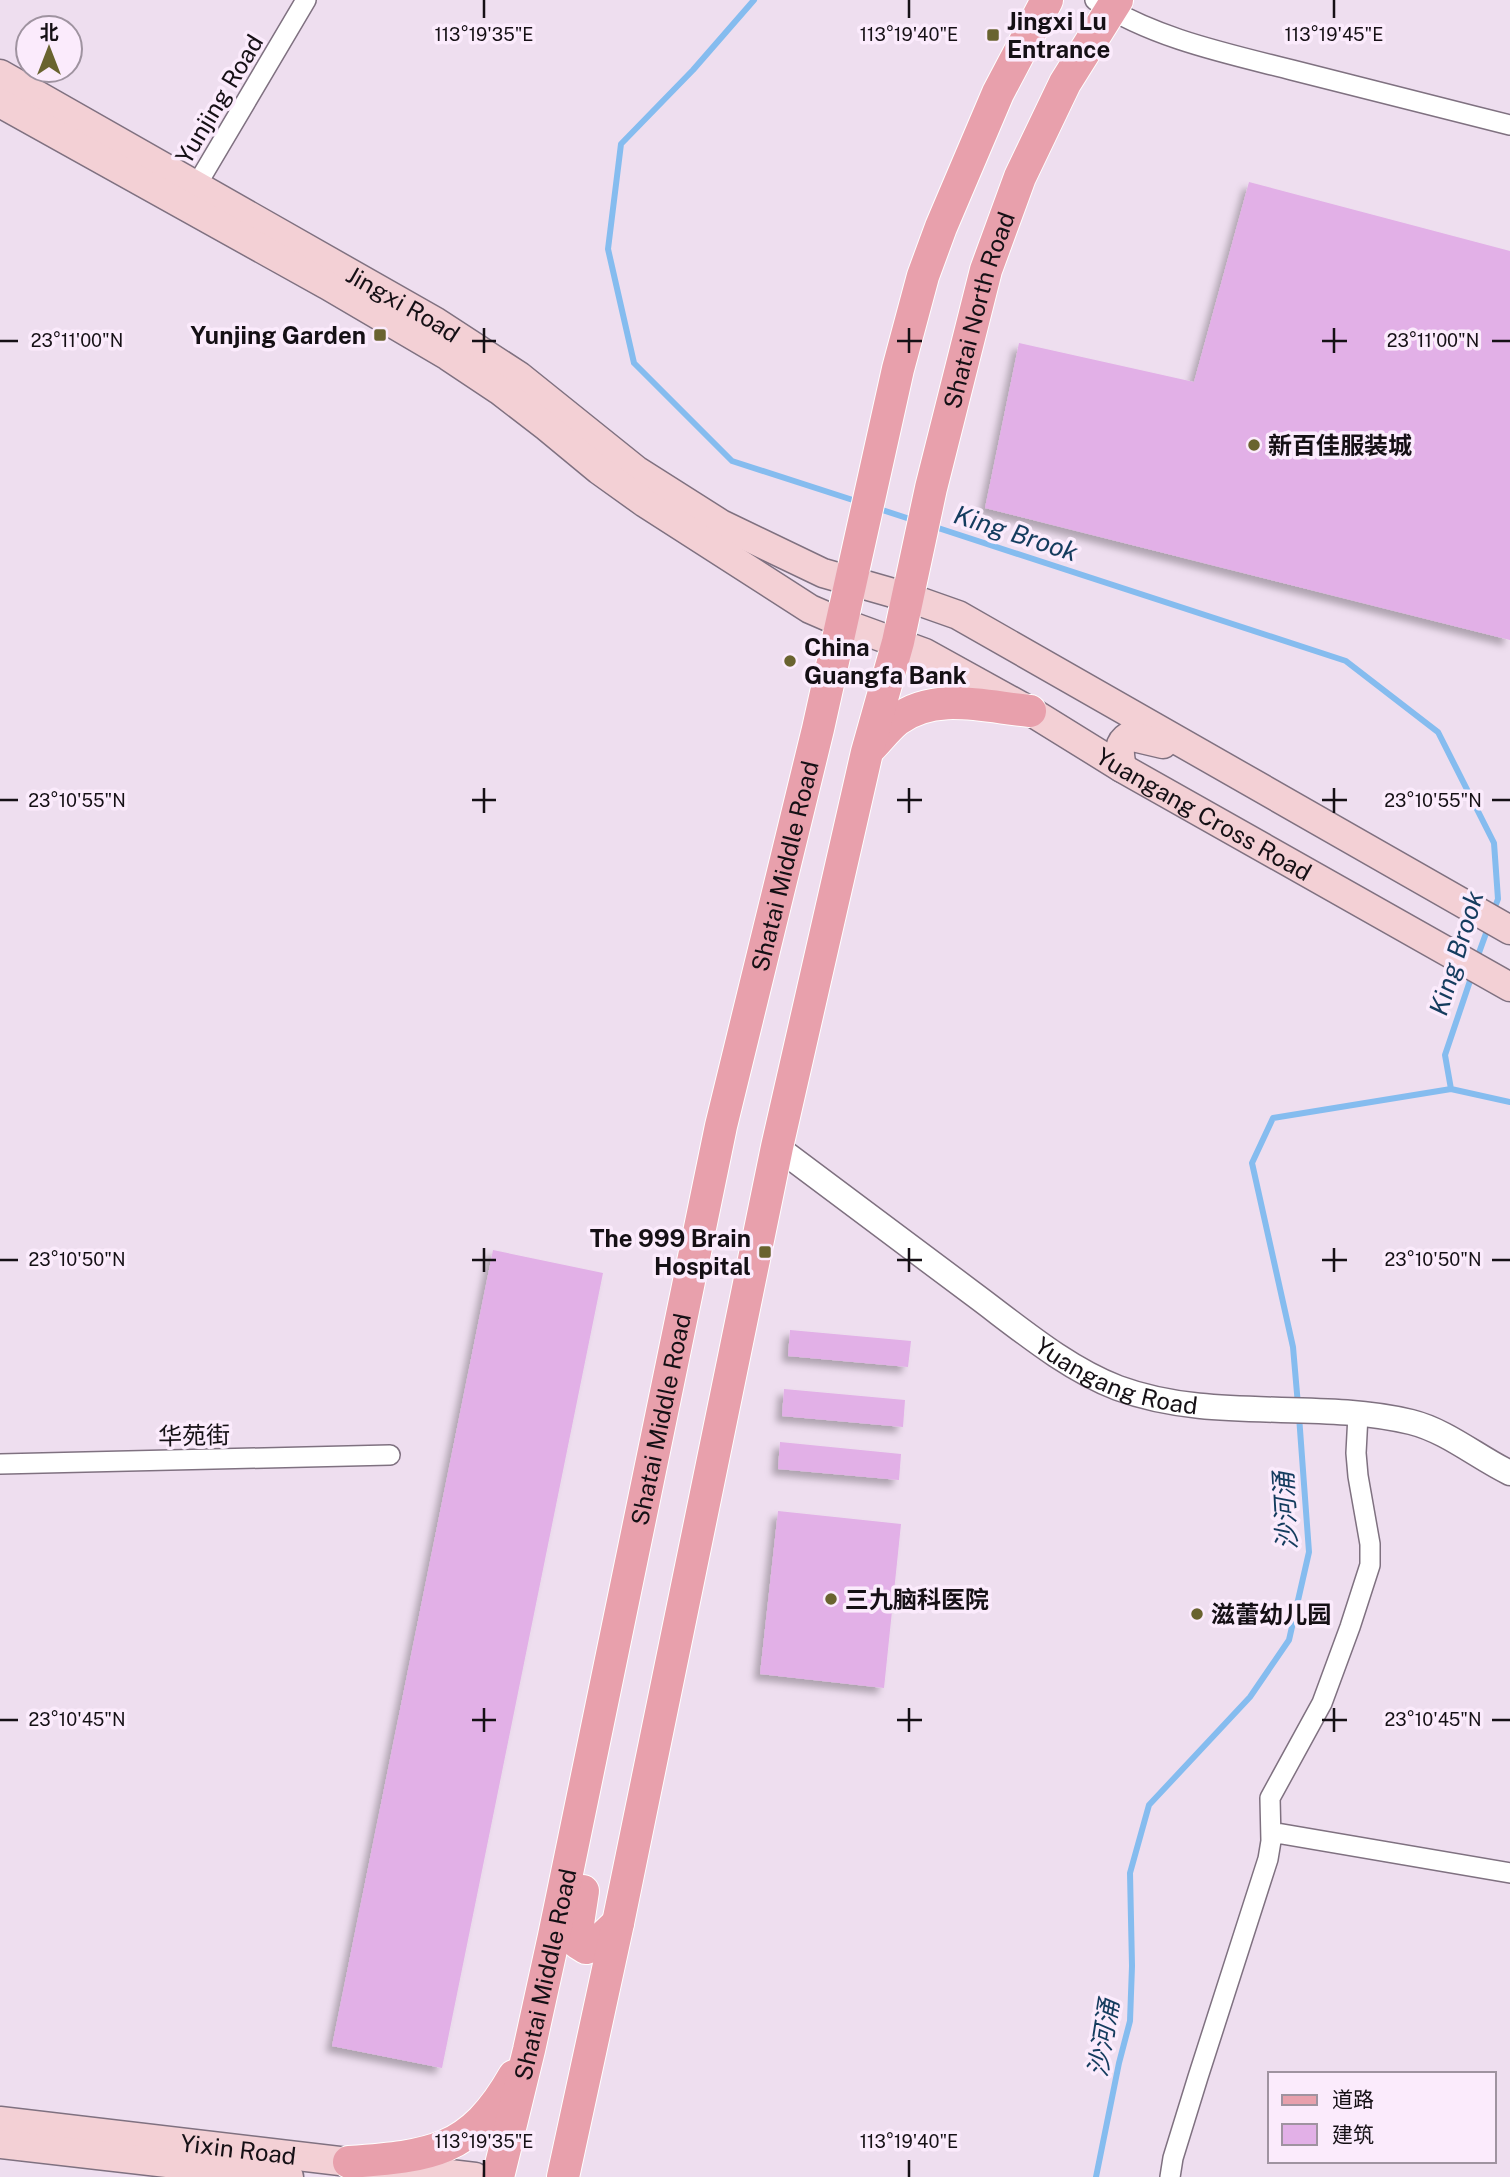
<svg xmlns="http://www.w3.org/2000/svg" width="1510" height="2177" viewBox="0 0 1510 2177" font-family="'Public Sans','Noto Sans SC',sans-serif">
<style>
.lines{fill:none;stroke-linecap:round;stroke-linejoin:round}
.stream{stroke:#85bcef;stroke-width:6}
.building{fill:#e2b0e7;filter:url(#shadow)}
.minor-casing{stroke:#7f7180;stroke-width:22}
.tertiary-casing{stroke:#7f7180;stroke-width:27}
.secondary-casing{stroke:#7f7180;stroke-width:31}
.primary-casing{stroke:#fff;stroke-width:34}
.minor{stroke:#fff;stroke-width:19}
.tertiary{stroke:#fff;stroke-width:24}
.secondary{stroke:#f3d0d5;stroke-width:28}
.primary{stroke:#e8a0ac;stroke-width:32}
.ticks{fill:none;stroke:#151015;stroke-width:2.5}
.poi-dot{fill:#69632f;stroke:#fbebfc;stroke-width:2.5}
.labels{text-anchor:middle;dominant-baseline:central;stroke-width:7;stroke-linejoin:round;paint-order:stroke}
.poi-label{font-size:24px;font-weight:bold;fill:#151015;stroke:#fbebfc;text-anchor:start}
.street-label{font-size:24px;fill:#151015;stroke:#fbebfc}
.water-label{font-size:26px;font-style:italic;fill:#143c5e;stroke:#fbebfc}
.ticks-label{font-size:18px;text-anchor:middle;fill:#151015;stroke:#fbebfc;stroke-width:7;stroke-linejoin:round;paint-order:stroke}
</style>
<defs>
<filter id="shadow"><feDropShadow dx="-6" dy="6" stdDeviation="3.5" flood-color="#0004"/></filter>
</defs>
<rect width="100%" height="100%" fill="#eedeef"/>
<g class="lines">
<path class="stream" d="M754,0L693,70L621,144L608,249L634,363L732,461L859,502
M876,508L916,521
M932,526L1346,661L1438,732L1494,843L1498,899L1493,912
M1476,961L1489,925
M1451,1089L1445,1055L1472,975
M1298,1405L1293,1347L1252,1163L1273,1118L1451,1089L1510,1102
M1096,2177L1119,2063L1130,2021L1132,1966L1130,1873L1149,1805L1250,1697L1289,1640L1309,1552L1299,1416"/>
</g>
<path class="building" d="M1249,182L1510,251V640L985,508L1019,343L1194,382Z
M493,1250L603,1273L442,2068L332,2046Z
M790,1330L911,1341L908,1367L788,1356Z
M784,1389L905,1400L903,1427L782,1416Z
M780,1442L901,1454L899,1480L778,1469Z
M778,1511L901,1524L884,1688L760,1674Z"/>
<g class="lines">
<g class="minor-casing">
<path id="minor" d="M1095,0C1153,38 1225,53 1292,70C1364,88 1437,107 1510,125
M196,186L306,0
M0,1464L390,1455
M1271,1832L1510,1873
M1170,2177L1173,2158L1198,2077L1268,1859L1271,1841L1270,1798L1322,1703L1350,1627L1370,1565V1544L1358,1476L1356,1453L1358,1415"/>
</g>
<g class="tertiary-casing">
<g id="tertiary">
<path id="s1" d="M777,1147C842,1196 907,1244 972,1293C1018,1327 1064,1367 1118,1388C1213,1423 1316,1399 1411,1422C1447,1431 1477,1457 1510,1473"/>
</g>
</g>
<g class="secondary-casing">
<g id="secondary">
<path id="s2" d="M0,74L436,322L519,376L636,470L721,524L823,573L907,597L958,615L1510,930"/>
<path id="s3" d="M0,103L327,285L448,356L499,390L547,427L599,470L645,503L810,609L840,622L925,653L1030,711L1122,768L1510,987"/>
<path d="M1122,768C1120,755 1116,744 1129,736L1163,744"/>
<path id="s4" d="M0,2121L475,2177"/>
<path d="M0,2144L289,2177"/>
</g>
</g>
<g class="primary-casing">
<g id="primary">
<path d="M870,748C879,739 887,728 897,720C935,691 986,707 1030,711"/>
<path d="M583,1891L577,1930L578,1943L586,1948L595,1945L618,1923"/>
<path d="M349,2162C431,2156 471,2152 514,2076"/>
<path id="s5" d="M498,2177L529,2050L554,1936L721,1126L818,729L898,369L923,276L941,227L998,93L1047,0"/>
<path id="s6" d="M563,2177L618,1923L777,1147L867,752L898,642L931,488L986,270L1020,177L1065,83L1117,0"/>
</g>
</g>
<use href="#minor" class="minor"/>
<use href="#tertiary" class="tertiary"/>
<use href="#secondary" class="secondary"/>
<use href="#primary" class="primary"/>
</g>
<path class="ticks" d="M484,0V18M909,0V18M1334,0V18M484,328V353M909,328V353M1334,328V353M0,341H18M472,341H496M897,341H922M1322,341H1347M1492,341H1510M484,788V813M909,788V813M1334,788V813M0,800H18M472,800H496M897,800H922M1322,800H1347M1492,800H1510M484,1248V1272M909,1248V1272M1334,1248V1272M0,1260H18M472,1260H496M897,1260H922M1322,1260H1347M1492,1260H1510M484,1708V1732M909,1708V1732M1334,1708V1732M0,1720H18M472,1720H496M897,1720H922M1322,1720H1347M1492,1720H1510M484,2160V2177M909,2160V2177"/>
<g class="poi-dot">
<rect x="986" y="28" width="14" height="14" rx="3.5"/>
<rect x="373" y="328" width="14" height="14" rx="3.5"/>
<circle cx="1254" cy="445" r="7"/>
<circle cx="790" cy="661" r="7"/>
<rect x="758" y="1245" width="14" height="14" rx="3.5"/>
<circle cx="831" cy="1599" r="7"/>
<circle cx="1197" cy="1614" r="7"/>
</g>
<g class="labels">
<g class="poi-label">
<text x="1007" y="21">Jingxi Lu<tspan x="1007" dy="28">Entrance</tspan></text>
<text x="366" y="335" text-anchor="end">Yunjing Garden</text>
<text x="1268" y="445">新百佳服装城</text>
<text x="804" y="647">China<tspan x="804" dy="28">Guangfa Bank</tspan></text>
<text x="751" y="1238" text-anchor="end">The 999 Brain<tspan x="751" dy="28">Hospital</tspan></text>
<text x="845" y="1599">三九脑科医院</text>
<text x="1211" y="1614">滋蕾幼儿园</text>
</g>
<g class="street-label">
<text transform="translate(219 99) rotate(-59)">Yunjing Road</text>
<text stroke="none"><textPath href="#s2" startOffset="464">Jingxi Road</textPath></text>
<text stroke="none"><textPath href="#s6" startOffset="1913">Shatai North Road</textPath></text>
<text stroke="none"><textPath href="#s3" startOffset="1402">Yuangang Cross Road</textPath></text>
<text stroke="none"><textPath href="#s5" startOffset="1342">Shatai Middle Road</textPath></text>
<text stroke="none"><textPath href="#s1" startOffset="413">Yuangang Road</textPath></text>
<text stroke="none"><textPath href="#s5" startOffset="775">Shatai Middle Road</textPath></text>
<text transform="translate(194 1435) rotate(-1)">华苑街</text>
<text stroke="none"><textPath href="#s5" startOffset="208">Shatai Middle Road</textPath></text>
<text stroke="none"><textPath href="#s4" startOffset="240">Yixin Road</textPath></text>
</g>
<g class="water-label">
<text transform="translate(1016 533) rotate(18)">King Brook</text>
<text transform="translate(1456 953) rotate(-73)">King Brook</text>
<text transform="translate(1285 1511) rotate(-93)">沙河涌</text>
<text transform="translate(1103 2038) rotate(-81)">沙河涌</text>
</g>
</g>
<g class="ticks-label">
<text x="484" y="41">113°19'35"E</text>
<text x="909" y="41">113°19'40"E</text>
<text x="1334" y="41">113°19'45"E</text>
<text x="77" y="347">23°11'00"N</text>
<text x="1433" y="347">23°11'00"N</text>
<text x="77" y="807">23°10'55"N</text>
<text x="1433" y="807">23°10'55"N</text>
<text x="77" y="1266">23°10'50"N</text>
<text x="1433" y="1266">23°10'50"N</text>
<text x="77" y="1726">23°10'45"N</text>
<text x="1433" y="1726">23°10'45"N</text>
<text x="484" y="2148">113°19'35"E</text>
<text x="909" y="2148">113°19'40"E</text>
</g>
<rect x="1268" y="2072" width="228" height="91" fill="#fbebfc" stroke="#9f93a0" stroke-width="2"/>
<rect x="1282" y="2095" width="35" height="10" fill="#e8a0ac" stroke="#9f93a0" stroke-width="2"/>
<text x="1332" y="2107" font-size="21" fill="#151015">道路</text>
<rect x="1282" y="2124" width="35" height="21" fill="#e2b0e7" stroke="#9f93a0" stroke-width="2"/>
<text x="1332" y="2142" font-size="21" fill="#151015">建筑</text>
<g transform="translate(49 49)"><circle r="33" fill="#fbebfc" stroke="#9f93a0" stroke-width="2"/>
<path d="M0-5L12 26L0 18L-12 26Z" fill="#69632f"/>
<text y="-10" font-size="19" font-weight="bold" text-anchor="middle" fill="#151015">北</text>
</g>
</svg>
